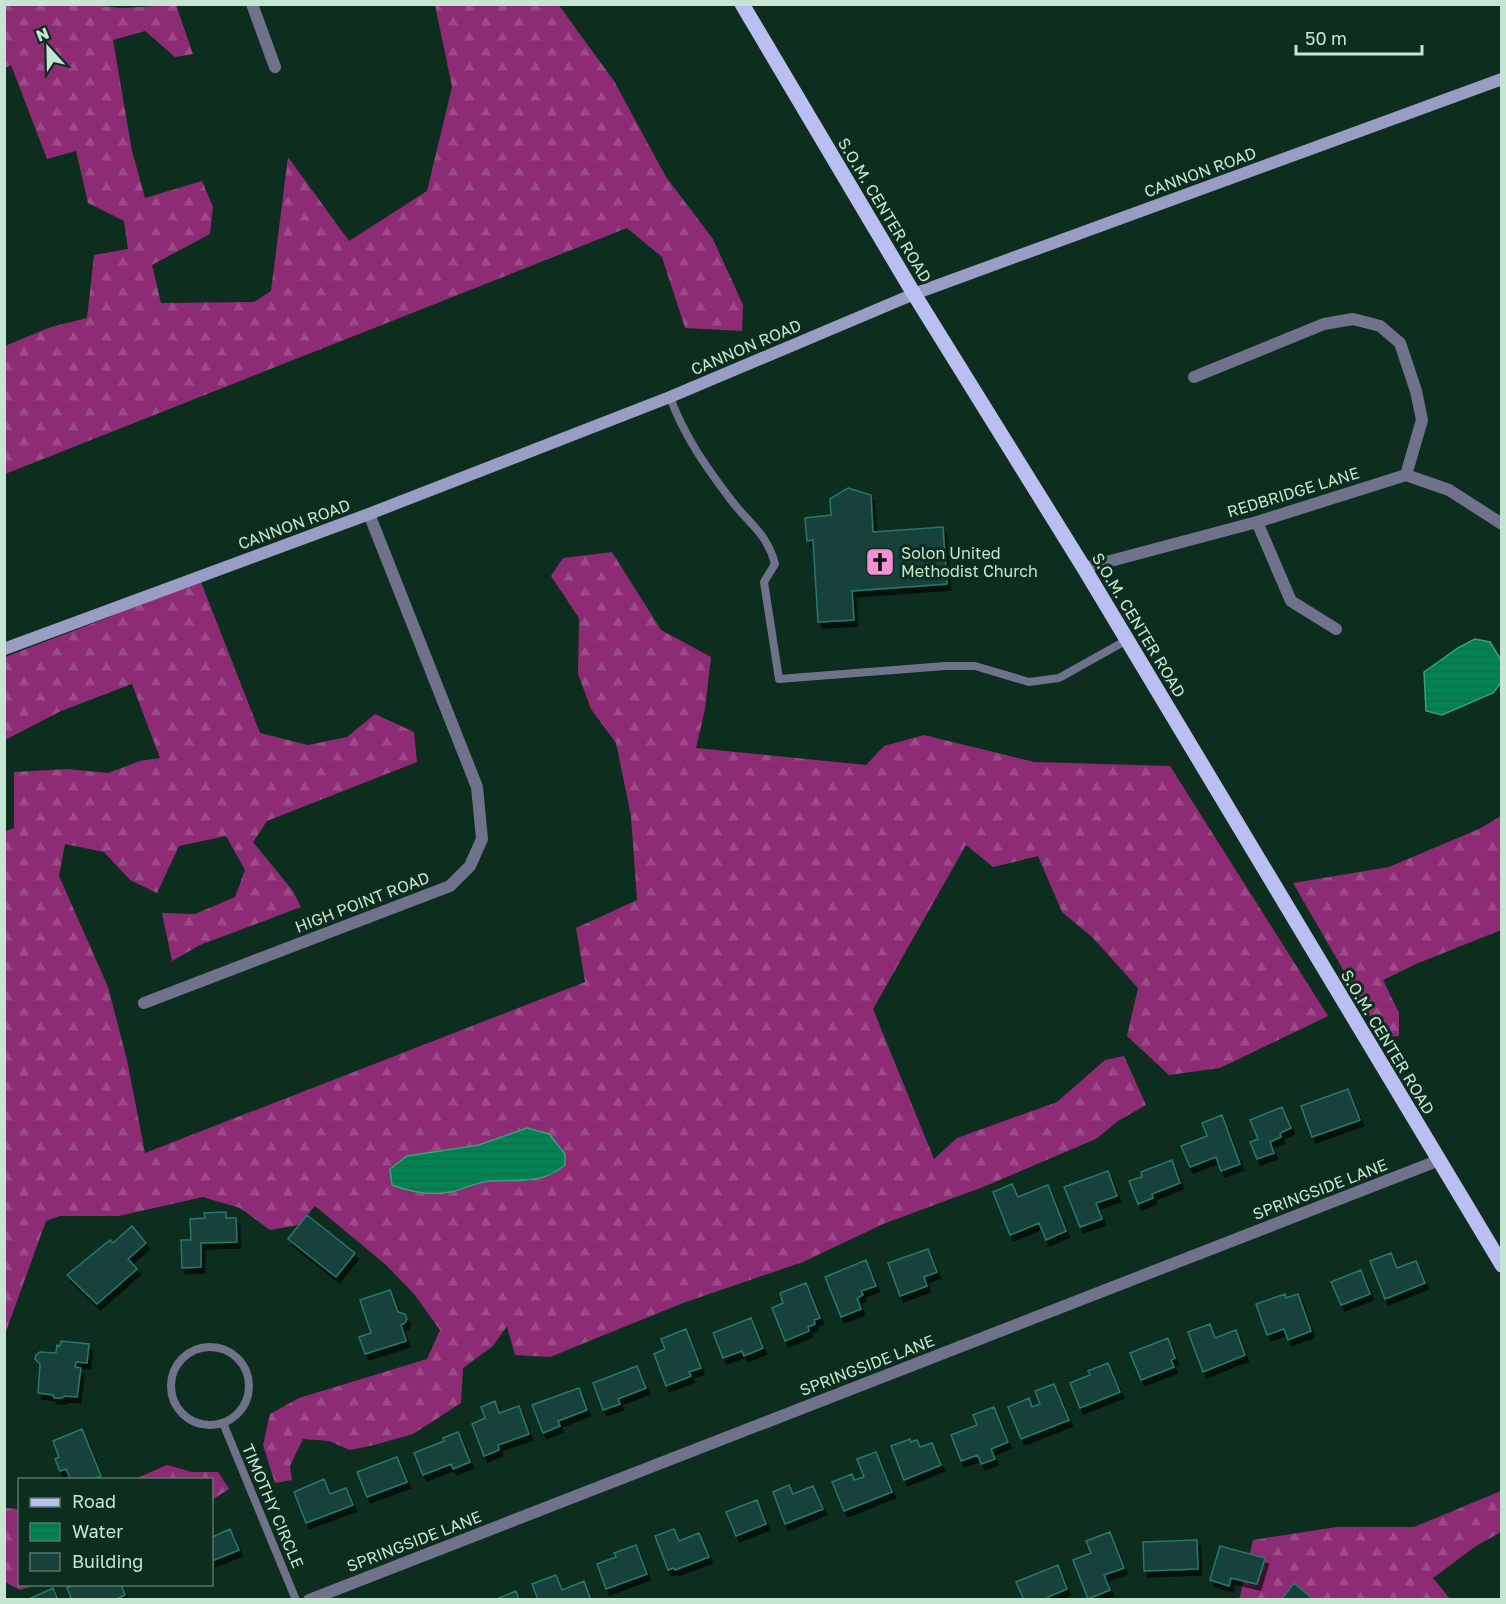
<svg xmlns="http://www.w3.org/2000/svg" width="1506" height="1604" viewBox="0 0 1506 1604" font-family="'Golos Text',sans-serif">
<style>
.forest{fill:url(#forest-firs);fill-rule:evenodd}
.water{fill:url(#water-rules);stroke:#3ba079;stroke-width:1.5}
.building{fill:#18423b;stroke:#26786a;stroke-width:1.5;filter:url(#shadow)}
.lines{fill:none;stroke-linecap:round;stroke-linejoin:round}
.lane{stroke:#6f728a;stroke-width:8}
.street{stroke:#6f728a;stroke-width:12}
.secondary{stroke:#999dc3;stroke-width:12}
.primary{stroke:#b9bff0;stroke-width:15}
.labels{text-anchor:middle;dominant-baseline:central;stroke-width:6;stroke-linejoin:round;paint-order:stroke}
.street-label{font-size:16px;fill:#c6e5d2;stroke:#0d2e1e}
.poi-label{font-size:16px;fill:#c6e5d2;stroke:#0d2e1e;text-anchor:start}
</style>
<defs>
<pattern id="forest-firs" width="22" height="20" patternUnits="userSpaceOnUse" patternTransform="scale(1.5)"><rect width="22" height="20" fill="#8d2c75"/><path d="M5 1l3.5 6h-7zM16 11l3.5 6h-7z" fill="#9c4a88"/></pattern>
<pattern id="water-rules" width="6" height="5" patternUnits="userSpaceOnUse" patternTransform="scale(1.5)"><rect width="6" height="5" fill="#008353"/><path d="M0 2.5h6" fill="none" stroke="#186a4b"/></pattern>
<filter id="shadow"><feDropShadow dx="3.5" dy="6" stdDeviation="0" flood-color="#0009"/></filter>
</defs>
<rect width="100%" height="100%" fill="#0d2e1e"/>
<path class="forest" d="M91,5L122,8L176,5L193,54L175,57L145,31L113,40L132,151L145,198L202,181L213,207L210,234L152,265L161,303L254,302L271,291L288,157L349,241L427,191L452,87L435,5L558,4L614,81L666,177L713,239L743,305L742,331L685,328L662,257L627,228L5,474V346L51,327L87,318L94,255L128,249L124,221L88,203L76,151L47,159L11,65L5,68V5Z
M612,552L661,630L711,657L705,709L696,748L866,765L884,746L924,735L1034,762L1170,766L1328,1016L1220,1068L1169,1075L1127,1036L1138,988L1093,938L1062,912L1038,856L993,867L966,845L873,1009L934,1159L957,1138L1057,1102L1105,1060L1124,1056L1146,1105L1118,1121L1096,1139L983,1187L883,1224L803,1262L683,1303L550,1357L515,1355L507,1326L493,1346L463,1368L461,1403L413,1434L374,1445L350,1450L329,1441L303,1439L290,1466L292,1480L275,1483L263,1445L270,1414L299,1398L427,1359L440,1330L414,1294L385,1264L315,1206L299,1225L270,1230L240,1208L203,1197L119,1216H60L46,1221L5,1334L4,832L14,828V772L67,769L108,773L140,761L160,758L132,684L61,711L5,740V657L107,618L199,577L260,733L308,745L347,737L375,714L414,732L417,762L267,821L253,842L293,891L301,907L200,945L172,961L162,913L195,914L235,897L245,870L226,836L179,846L157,893L130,880L104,852L65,844L59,876L108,987L127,1060L145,1153L585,982L576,928L637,900L631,816L616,743L591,709L578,674L579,618L551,576L563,558ZM527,1128L549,1134L554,1174L528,1181H488L449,1192L407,1156L480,1145Z
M1501,816V930L1416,964L1383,980L1399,1013V1036L1382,1037L1293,883L1389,867L1479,829Z
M167,1465L192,1472H218L229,1489L212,1500V1480L135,1479Z
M1501,1491V1532L1476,1546L1433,1578L1450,1599L1239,1600L1253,1540L1337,1527H1414Z
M5,1508L19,1509L20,1584L36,1585L20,1590L5,1582Z"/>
<path class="water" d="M1475,639L1490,642L1501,660V683L1493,693L1442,715L1426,711L1424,672L1458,648Z
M527,1128L549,1134L565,1154V1165C542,1185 518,1179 490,1181C477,1182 464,1189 450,1192C430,1196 411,1192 392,1185L390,1169L407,1156L479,1145Z"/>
<path class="building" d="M848,488L871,495L873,532L943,527L947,584L852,591L854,620L818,622L813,540L807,541L805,518L831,515L830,499Z
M1348,1089L1360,1120L1312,1137L1301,1106Z
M1282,1107L1291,1128L1280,1133L1281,1137L1270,1142L1274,1153L1257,1159L1250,1142L1258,1139L1250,1120Z
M1222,1115L1240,1164L1221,1171L1216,1157L1190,1167L1181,1146L1207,1136L1202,1123Z
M1172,1160L1180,1183L1152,1194L1153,1198L1138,1204L1129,1181L1142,1177L1141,1172Z
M1108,1171L1117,1196L1096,1203L1102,1219L1080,1227L1064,1187Z
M1012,1184L1018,1197L1048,1185L1066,1231L1046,1240L1039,1223L1010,1235L993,1192Z
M226,1212V1218H236L237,1242L201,1243V1267L182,1268L181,1240H191L190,1219L205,1218L204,1213Z
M307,1215L355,1253L336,1277L288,1239Z
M132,1226L146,1243L128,1259L137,1269L97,1304L67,1275L110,1240L113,1243Z
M928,1249L937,1272L924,1277L927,1286L900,1296L888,1263Z
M1391,1253L1397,1268L1416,1261L1425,1283L1385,1299L1370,1261Z
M866,1260L876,1286L861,1291L863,1295L857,1298L861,1309L841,1317L825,1277Z
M1361,1270L1370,1294L1341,1305L1331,1282Z
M806,1283L820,1318L814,1320L815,1324L808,1327L809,1331L785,1341L772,1308L783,1303L780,1293Z
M390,1290L398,1312L405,1314L407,1319L405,1323L401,1325L406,1341L365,1354L359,1337L371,1333L360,1300Z
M1285,1294L1286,1298L1298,1294L1311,1331L1288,1340L1284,1329L1267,1335L1256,1304Z
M751,1318L763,1348L744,1356L742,1351L723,1358L713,1333Z
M1210,1324L1215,1338L1236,1330L1245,1355L1203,1372L1188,1332Z
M686,1329L701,1368L689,1372L691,1376L666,1386L654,1354L665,1349L661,1339Z
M1168,1338L1175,1358L1171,1360L1174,1367L1141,1380L1130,1353Z
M61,1341L89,1344L87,1363L76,1362L75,1367L81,1368L77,1397L65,1396L62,1398H54L53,1395L38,1393L40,1364L35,1359L36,1355L40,1352L56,1353L57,1345L60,1346Z
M1108,1363L1120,1392L1080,1408L1070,1383L1090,1375L1088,1371Z
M637,1366L646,1388L618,1399L620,1404L603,1410L593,1383Z
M1054,1384L1069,1420L1021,1439L1008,1407L1029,1398L1032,1407L1040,1404L1035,1391Z
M579,1388L587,1410L558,1421L560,1426L543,1433L532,1405Z
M495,1401L499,1413L519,1406L529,1434L498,1445L499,1450L484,1456L472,1424L485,1418L481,1407Z
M994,1407L1008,1442L991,1449L995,1459L981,1464L978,1455L961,1461L951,1435L977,1425L973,1415Z
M82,1429L101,1476L91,1480H71L66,1469L60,1471L55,1459L59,1457L53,1441Z
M458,1432L470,1462L453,1469L451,1464L423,1475L414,1453L444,1441L443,1438Z
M910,1439L911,1442L917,1440L920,1447L932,1443L941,1465L904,1480L891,1446Z
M876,1452L892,1492L844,1511L832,1482L852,1474L854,1480L864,1477L857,1459Z
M397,1457L407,1482L367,1497L357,1472Z
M324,1479L330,1494L346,1488L353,1505L306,1523L294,1492Z
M789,1485L793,1494L813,1486L823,1509L785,1524L773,1492Z
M757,1500L766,1524L736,1536L726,1512Z
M230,1529L239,1550L212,1561V1537Z
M674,1529L679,1541L699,1533L709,1557L675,1570L674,1568L668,1570L655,1536Z
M1110,1532L1124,1568L1104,1575L1110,1590L1088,1599L1073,1560L1091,1553L1086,1541Z
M1197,1540L1198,1569L1144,1571L1143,1542Z
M636,1545L647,1574L606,1589L597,1564L616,1557L614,1553Z
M1220,1546L1265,1558L1257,1584L1231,1578L1229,1586L1210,1580Z
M1058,1565L1067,1589L1048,1597L1049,1600H1024L1016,1582Z
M556,1575L562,1590L584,1581L591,1600H538L532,1584Z
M1294,1583L1314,1600H1281Z
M76,1584H121L125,1595L114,1600H72L67,1588Z
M53,1588L58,1600H27Z
M516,1591L519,1600H499V1598Z"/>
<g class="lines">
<path class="lane" d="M670,397C684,436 706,467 731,500C749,524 767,533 775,564L764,582L779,679L945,666H975L1029,682L1059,678L1127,640
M171 1386a39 39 0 1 1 78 0a39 39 0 1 1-78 0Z
M223,1423L296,1600"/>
<path class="street" d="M252,4L275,67
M1194,377L1324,324L1353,319L1380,326L1400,343L1416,391L1422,420L1406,475
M1257,522L1291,601L1336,629
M1084,568L1257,522L1406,475L1449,490L1502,524
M144,1003L450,886L470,866L482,839L477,787L369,514
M309,1600L1437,1161"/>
<path class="secondary" d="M4,649L369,514L670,397L914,294L1502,79"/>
<path class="primary" d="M742,4L914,294L1084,568L1502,1265"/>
</g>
<defs>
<g id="church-square" transform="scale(1.5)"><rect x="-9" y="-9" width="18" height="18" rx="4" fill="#f391d5" stroke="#0d2e1e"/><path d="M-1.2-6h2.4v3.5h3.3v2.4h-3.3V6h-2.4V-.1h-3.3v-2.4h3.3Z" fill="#111"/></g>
</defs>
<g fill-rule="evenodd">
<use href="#church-square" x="880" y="562"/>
</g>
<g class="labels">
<g class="street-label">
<text transform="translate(1200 172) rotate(-20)">CANNON ROAD</text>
<text transform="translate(885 210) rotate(59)">S.O.M. CENTER ROAD</text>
<text transform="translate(746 347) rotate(-23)">CANNON ROAD</text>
<text transform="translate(1293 492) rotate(-17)">REDBRIDGE LANE</text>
<text transform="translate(294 524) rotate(-20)">CANNON ROAD</text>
<text transform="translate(1139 625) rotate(59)">S.O.M. CENTER ROAD</text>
<text transform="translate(362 902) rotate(-21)">HIGH POINT ROAD</text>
<text transform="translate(1388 1042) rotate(59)">S.O.M. CENTER ROAD</text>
<text transform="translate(1320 1189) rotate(-21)">SPRINGSIDE LANE</text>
<text transform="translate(867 1365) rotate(-21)">SPRINGSIDE LANE</text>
<text transform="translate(273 1506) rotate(67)">TIMOTHY CIRCLE</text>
<text transform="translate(414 1541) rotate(-21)">SPRINGSIDE LANE</text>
</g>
<g class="poi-label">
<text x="901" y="553">Solon United<tspan x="901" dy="18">Methodist Church</tspan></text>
</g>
</g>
<rect width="1506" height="1604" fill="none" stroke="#c6e5d2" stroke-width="12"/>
<rect x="18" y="1478" width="195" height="108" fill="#0d2e1e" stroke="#577766" stroke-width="1.5"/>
<rect x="30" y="1498" width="30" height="9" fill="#b9bff0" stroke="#577766" stroke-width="1.5"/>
<text x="72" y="1508" font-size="18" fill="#c6e5d2">Road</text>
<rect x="30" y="1523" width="30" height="18" fill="url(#water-rules)" stroke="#577766" stroke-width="1.5"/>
<text x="72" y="1538" font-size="18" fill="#c6e5d2">Water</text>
<rect x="30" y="1553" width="30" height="18" fill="#18423b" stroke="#577766" stroke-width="1.5"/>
<text x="72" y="1568" font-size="18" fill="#c6e5d2">Building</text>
<g transform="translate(48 48) rotate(338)" stroke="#0d2e1e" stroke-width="4.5" paint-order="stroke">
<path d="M0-4.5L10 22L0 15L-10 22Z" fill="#c6e5d2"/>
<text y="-9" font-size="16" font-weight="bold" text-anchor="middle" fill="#c6e5d2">N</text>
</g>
<path d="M1296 45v9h126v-9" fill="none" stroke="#c6e5d2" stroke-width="3"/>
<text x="1305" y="45" font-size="18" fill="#c6e5d2" stroke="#0d2e1e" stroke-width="4.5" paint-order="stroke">50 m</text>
</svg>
